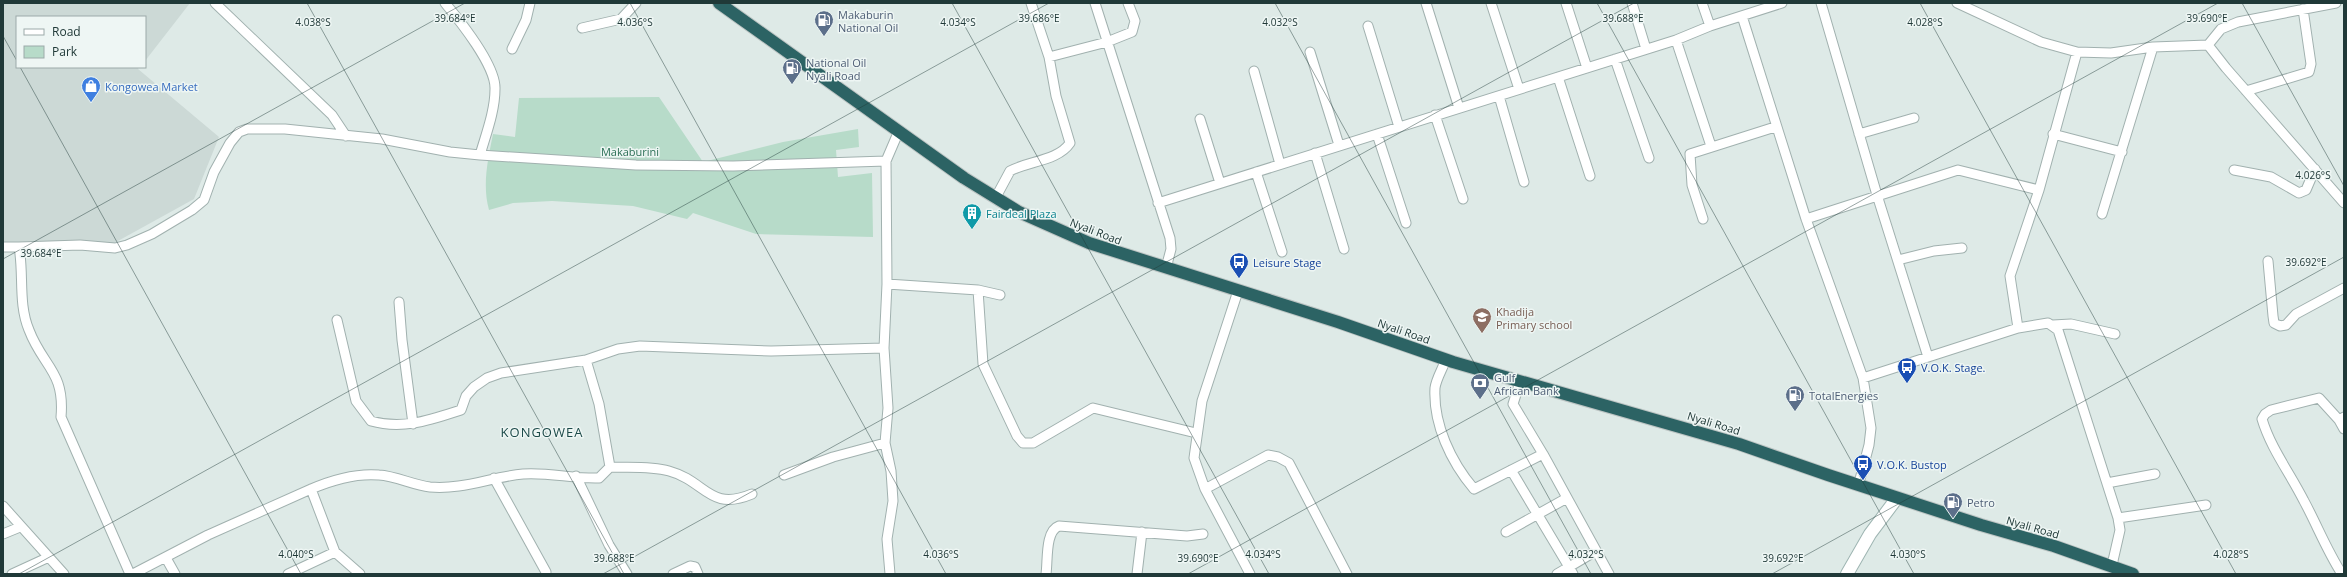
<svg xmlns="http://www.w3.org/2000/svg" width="2347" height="577" viewBox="0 0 2347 577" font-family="'Open Sans',sans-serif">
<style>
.built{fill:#ccd9d6}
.green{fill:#b7dbc9}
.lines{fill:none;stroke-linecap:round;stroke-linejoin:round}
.street-casing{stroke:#a1b1af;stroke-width:11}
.secondary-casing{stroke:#9eb5b2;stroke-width:14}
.highway-casing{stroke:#bcc4c3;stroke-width:14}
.street{stroke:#fff;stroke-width:9}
.secondary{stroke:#fff;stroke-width:12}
.highway{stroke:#2c6364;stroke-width:12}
.ticks{fill:none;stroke:#203938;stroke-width:1;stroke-opacity:0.45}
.labels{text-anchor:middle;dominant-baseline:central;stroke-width:3;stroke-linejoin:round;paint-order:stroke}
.service-label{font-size:11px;fill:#4e5e75;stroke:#eef6f4;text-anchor:start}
.shop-label{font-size:11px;fill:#366cbe;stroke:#eef6f4;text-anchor:start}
.park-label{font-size:11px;fill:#2b6f55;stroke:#eef6f4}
.culture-label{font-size:11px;fill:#0d838f;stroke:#eef6f4;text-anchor:start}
.street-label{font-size:11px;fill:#203938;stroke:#eef6f4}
.transit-label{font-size:11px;fill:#164399;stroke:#eef6f4;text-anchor:start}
.education-label{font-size:11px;fill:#785e54;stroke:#eef6f4;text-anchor:start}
.quarter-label{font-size:13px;letter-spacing:1px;fill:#1c4a49;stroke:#eef6f4}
.ticks-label{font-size:10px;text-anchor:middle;fill:#203938;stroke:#eef6f4;stroke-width:3;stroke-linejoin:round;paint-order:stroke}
</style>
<rect width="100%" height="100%" fill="#deeae7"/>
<path class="built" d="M3,3H190L145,61V17H17V67H139L138,69L219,137L194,199L107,247L3,245Z"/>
<path class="green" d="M659,97L703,162L783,142L858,129L859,147L836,150L838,177L872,173L873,237L756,234L693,213L687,219L633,206L552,201L513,203L489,210C482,185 488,159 493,134L515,137L519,98Z"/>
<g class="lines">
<g class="street-casing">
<path id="street" d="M215,3L332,115L346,136
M445,3C460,21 496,66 495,89C495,111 486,134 480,155
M1095,3L1170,238L1171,249L1166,268
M1426,3L1459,108
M1491,3L1519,89
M1566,3L1587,68
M1632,3L1646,49
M1702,3L1710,26
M1821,3L1877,195L1928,357
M1957,3L2041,42L2077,52L2039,190L2010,276L2018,328
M1742,16L1806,219L1863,378L1871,428L1869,445L1859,483
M1368,26L1399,127
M582,28L621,19L636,3
M1676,40L1711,146
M2208,45L2226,68L2344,203
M512,49L526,20L530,3
M1310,52L1339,145
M2077,52L2111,53L2153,47L2208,45L2221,29L2238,22L2336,3
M1049,57L1107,42L1132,32L1135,21L1128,3
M1615,59L1649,158
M1254,71L1280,164
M1558,77L1590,176
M2246,91L2309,72L2311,64L2303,9
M1499,96L1524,182
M1435,115L1463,199
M1200,119L1220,183
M1377,134L1406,223
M1859,134L1914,118
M2053,134L2122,152
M1315,153L1344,249
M2234,170L2271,177L2299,193L2306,190L2315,169
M1256,172L1282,252
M996,197L1010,171C1028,161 1058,161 1070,143L1056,96L1049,57L1031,3
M1158,203L1676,40L1710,26L1782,3
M2102,214L2153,47
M1703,219L1692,185L1690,154L1775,127
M1806,219L1958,170L2039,190
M3,247H19C24,274 18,304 29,330C43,367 65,371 61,417L130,574
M19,247L80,245L115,248L127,245L152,234L192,210L204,200L214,172L230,143L239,132L247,129H285L382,139L450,152L480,155L636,165L733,166L886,161
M1898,260L1934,251L1962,248
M2268,261L2273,316L2274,323L2280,326L2286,325L2296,314L2344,288
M887,284L978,290L1000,295
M978,290L983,364L1017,436L1023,443H1033L1093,408L1196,433
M1238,291L1202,401L1194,458L1205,489L1250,574
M399,302L402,340L413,424
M337,320L356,401L371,421C403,430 430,420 461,410L466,396L474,387L487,378L501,373L586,360L618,349L640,346L771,351L884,348L887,284L886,161L898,133
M2053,325L2071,324L2115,334
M884,348L888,408L885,443L891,471L893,501L887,539L890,574
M1446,359C1443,368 1436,379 1435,388C1433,424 1451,462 1474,489L1543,454L1513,404L1520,382
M1863,378L2018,328L2048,323L2058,330L2118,518L2120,530L2112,565
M2339,420L2344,429
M1543,454L1609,574
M610,467C629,468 650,466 669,471C706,481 709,512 752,494
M1511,470L1569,567L1557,574
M784,475L833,457L885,443
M576,476L609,545L627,574
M494,478L546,572
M2107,483L2155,474
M1205,489L1268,455L1278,457L1289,463L1347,574
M3,506L64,574
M2118,518L2206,505
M1506,532L1567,498
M3,534L20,527
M335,552L360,574
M166,558L175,574
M12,574L49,557
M133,574L208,535L311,489C332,480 356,473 379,475C396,476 413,485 430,487C462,490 491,477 523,474C548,472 574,479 599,478L610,467L599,404L586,360
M288,574L335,552L311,489
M673,574L690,566L695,567L698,574
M1046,574C1048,560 1045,531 1059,526L1187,536L1203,534
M1137,574L1142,532
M1573,574L1569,567L1596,551
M2342,574C2327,551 2317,525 2304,501C2290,473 2271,449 2262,419L2265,414L2271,410L2319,398L2339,420L2344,417"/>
</g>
<g class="secondary-casing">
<path id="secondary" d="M1847,574L1870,534L1897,498"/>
</g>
<g class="highway-casing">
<path id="highway" d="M719,3L964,178L1019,212L1089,243L1338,322L1453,362L1739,444L1828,475L1981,525L2054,546L2133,574"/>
</g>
<use href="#street" class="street"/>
<use href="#secondary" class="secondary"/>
<use href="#highway" class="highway"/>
</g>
<path class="ticks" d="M307,3L624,574M630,3L946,574M952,3L1269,574M1275,3L1591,574M1597,3L1914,574M1920,3L2236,574M2242,3L2344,186M3,36L17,61M20,67L301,574M3,259L465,3M19,574L1049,3M603,574L1634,3M1188,574L2218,3M1772,574L2344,257"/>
<defs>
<g id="fuel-pin" transform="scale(1)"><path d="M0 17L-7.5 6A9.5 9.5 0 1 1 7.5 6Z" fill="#5c6f8a" stroke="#eef6f4"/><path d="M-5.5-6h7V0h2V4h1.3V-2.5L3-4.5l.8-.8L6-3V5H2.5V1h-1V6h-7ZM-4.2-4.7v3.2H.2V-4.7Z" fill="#fff"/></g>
<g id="shop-pin" transform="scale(1)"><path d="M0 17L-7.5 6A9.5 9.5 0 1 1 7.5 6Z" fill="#3f7fe0" stroke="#eef6f4"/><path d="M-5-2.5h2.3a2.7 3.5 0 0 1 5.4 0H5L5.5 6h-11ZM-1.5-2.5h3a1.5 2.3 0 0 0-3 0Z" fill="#fff"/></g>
<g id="building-pin" transform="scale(1)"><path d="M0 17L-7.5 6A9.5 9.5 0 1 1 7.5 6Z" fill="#0f9aa8" stroke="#eef6f4"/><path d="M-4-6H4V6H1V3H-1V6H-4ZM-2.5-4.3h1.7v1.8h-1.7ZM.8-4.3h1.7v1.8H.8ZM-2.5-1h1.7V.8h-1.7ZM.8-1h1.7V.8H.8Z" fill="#fff"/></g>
<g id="bus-pin" transform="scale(1)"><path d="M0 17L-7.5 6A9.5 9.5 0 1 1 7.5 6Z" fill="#1a4fb4" stroke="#eef6f4"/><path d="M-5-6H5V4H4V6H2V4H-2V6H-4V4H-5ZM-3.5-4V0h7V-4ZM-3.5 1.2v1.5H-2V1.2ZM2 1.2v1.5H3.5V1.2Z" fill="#fff"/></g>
<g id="school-pin" transform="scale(1)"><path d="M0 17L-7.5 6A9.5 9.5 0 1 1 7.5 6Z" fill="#8d6e63" stroke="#eef6f4"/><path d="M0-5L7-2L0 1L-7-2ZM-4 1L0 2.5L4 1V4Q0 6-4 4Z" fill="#fff"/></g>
<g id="bank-pin" transform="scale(1)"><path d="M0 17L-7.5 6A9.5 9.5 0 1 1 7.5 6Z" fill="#5c6f8a" stroke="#eef6f4"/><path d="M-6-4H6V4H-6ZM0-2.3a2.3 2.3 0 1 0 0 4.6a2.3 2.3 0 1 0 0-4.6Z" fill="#fff"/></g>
</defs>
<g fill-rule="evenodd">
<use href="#fuel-pin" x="824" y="20"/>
<use href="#fuel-pin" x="792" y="68"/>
<use href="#shop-pin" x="91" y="86"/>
<use href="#building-pin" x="972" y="213"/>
<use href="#bus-pin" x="1239" y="262"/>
<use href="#school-pin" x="1482" y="317"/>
<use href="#bus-pin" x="1907" y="367"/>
<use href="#bank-pin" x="1480" y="383"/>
<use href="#fuel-pin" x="1795" y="395"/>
<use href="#bus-pin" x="1863" y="464"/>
<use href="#fuel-pin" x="1953" y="502"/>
</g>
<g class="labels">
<g class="service-label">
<text x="838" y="14">Makaburin<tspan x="838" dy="13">National Oil</tspan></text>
<text x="806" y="62">National Oil<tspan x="806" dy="13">Nyali Road</tspan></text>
<text x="1494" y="377">Gulf<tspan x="1494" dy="13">African Bank</tspan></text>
<text x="1809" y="395">TotalEnergies</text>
<text x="1967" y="502">Petro</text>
</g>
<g class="shop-label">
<text x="105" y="86">Kongowea Market</text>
</g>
<g class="park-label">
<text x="630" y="151">Makaburini</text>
</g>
<g class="culture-label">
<text x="986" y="213">Fairdeal Plaza</text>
</g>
<g class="street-label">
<text transform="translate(1096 231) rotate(21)">Nyali Road</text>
<text transform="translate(1404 331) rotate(19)">Nyali Road</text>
<text transform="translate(1714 423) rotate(17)">Nyali Road</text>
<text transform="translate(2033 527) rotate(16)">Nyali Road</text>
</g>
<g class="transit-label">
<text x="1253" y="262">Leisure Stage</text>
<text x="1921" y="367">V.O.K. Stage.</text>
<text x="1877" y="464">V.O.K. Bustop</text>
</g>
<g class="education-label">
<text x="1496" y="311">Khadija<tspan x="1496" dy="13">Primary school</tspan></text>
</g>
<g class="quarter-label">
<text x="542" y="432">KONGOWEA</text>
</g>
</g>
<g class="ticks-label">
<text x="455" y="22">39.684°E</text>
<text x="1039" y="22">39.686°E</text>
<text x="2207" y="22">39.690°E</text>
<text x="1623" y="22">39.688°E</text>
<text x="313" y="26">4.038°S</text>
<text x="635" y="26">4.036°S</text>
<text x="958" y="26">4.034°S</text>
<text x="1280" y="26">4.032°S</text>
<text x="1925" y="26">4.028°S</text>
<text x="2313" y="179">4.026°S</text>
<text x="41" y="257">39.684°E</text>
<text x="2306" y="266">39.692°E</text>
<text x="296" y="558">4.040°S</text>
<text x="941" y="558">4.036°S</text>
<text x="1263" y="558">4.034°S</text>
<text x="1586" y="558">4.032°S</text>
<text x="1908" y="558">4.030°S</text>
<text x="2231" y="558">4.028°S</text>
<text x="614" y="562">39.688°E</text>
<text x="1198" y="562">39.690°E</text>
<text x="1783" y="562">39.692°E</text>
</g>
<rect width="2347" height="577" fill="none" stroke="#203938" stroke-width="8"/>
<rect x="16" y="16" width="130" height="52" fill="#eef6f4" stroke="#9caaa9"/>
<rect x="24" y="29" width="20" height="6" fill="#ffffff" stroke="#9caaa9"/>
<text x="52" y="36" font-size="12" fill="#203938">Road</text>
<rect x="24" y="46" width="20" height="12" fill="#b7dbc9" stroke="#9caaa9"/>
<text x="52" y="56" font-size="12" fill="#203938">Park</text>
</svg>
